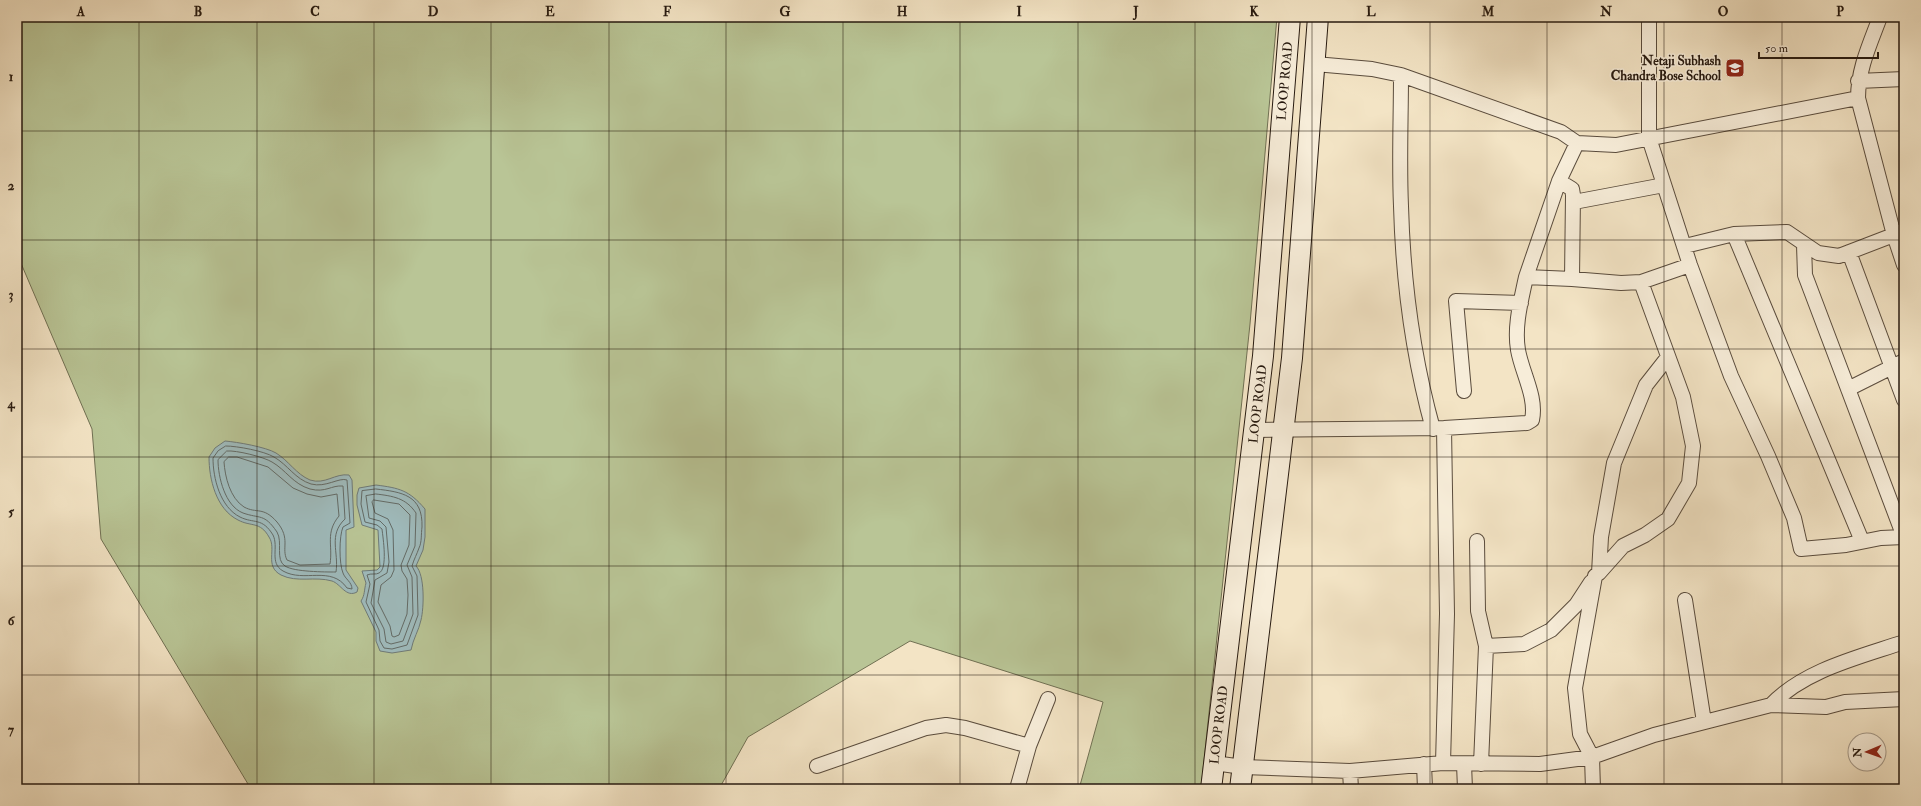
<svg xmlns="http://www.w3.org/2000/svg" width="1921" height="806" viewBox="0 0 1921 806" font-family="'IM FELL Double Pica',serif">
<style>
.green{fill:#b9c596;stroke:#707053}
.water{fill:#9fbcbe;stroke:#6f7b78}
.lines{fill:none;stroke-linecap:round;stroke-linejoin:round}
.shore{stroke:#636b67;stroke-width:1}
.street-casing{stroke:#5a4c3d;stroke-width:16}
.secondary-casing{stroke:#271a10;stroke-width:22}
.street{stroke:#f7edd9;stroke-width:14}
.secondary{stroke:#f7edd9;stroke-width:20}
.grid{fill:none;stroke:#271a10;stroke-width:1;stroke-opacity:0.55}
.labels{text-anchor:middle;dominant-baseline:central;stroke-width:3;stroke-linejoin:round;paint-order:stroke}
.poi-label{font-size:13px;font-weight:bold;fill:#271a10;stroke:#f7edd9;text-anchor:end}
.street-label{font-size:13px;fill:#271a10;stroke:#f7edd9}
.neatline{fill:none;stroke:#271a10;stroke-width:1.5}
.grid-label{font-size:13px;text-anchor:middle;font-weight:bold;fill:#271a10}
</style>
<rect width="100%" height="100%" fill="#f3e4c5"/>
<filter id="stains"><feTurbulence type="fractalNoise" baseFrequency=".005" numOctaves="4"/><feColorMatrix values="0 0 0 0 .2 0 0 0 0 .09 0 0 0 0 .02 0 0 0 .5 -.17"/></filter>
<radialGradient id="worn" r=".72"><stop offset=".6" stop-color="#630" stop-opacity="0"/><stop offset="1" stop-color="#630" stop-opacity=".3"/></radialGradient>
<path class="green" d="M17,17H1277L1250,324L1201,789H1079L1103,702L910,641L748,737L719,789H251L101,539L92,429L17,254Z"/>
<path class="water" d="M225,441C237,442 266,447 276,453C289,461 296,474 310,480C325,485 335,473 349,475L352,480L354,527L346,530V570L358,588L357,592C346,598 341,584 332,581C315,576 297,583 281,575C264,566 277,549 269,537C260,521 251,527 238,520C216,509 209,479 209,457L215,448Z
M376,485C399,488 409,490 425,509V537L423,550L416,566C425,575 424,608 421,620C419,630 413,639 411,650L392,653L380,651L376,641V632L361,601C365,595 364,590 366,583L362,571L377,570L380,567L378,530L362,525L357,505V495L359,488Z"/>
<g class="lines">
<path class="shore" d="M226,446C237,446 264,451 274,457C288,465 295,479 311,484C326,488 339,477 347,480L350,523L343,527C339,536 339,564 343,573C345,579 352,582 352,589L347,588C331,565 304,583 283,571C269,563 279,547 273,535C262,517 254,524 240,517C220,507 213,478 213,458L218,451Z
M227,451C236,450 264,457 272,462C286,470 293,484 310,489C326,493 331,485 343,486L345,519C328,535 339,552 336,572C325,572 294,572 285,566C275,560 283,542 277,532C264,513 260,519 243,513C225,506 218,477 218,460Z
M229,457H237L268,467L293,488L307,494L321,497L337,494L339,516C325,533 333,545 330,564L300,565L287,560C281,548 291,539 277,522C263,506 257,514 244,507C230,498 225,477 224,462Z
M376,489C402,492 423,495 422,527C421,534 422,542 419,548C417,554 414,559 412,566L417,576L418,615L407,645L392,649L384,648L380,641L379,630L366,602L370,584L367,575C371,573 376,575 379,573C388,569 383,538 382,529L377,525L365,522L361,504L362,491Z
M376,494C393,496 406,498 416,513L415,546L407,565L412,577L413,614L403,641L391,644L386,642L384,629L371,603L375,580L387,573L389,562L386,527L380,521L369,518L366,496Z
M374,500L399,504L410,515L409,545L401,565L402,571L407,579L408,595L407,614L399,635L394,637L392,636L390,626L378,602L381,585L391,577L394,570L393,530L388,519L375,513L372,502Z"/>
<g class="street-casing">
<path id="street" d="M1649,17V138L1690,265L1731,376L1768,456L1794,518L1801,549L1846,545L1881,538L1904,537
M1880,17C1870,44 1858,69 1858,98L1894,235L1904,265
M1315,64L1372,69L1401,75L1561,132L1577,143L1616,145L1858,98
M1401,75C1401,118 1399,162 1401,206C1403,280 1413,357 1433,429
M1858,81L1904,79
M1559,181L1572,189L1573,195L1572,279L1526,277L1559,181L1577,143
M1574,202L1664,185
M1734,234L1862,541
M1804,245L1805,275L1904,537
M1685,246L1734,234L1787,232L1818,253L1839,256L1904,231
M1849,252L1904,400
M1572,279L1621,283L1641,282L1690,265
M1848,389L1904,361
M1464,391L1456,301L1521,303
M1254,430L1444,428L1527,423L1532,420C1537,397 1522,373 1518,350C1514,326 1521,301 1526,277
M1477,541L1478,611L1486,646L1481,764
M1599,573L1601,537L1614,463L1646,385L1668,357
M1685,600L1704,722
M1486,646L1524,644L1551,630L1576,605L1591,582
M1771,705C1804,670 1860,657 1904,642
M1214,763L1243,767L1350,771L1443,763L1540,764L1592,757L1654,735L1771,705L1826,707L1845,702L1904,699
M1443,763L1447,614L1444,428
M1424,764L1425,789
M1464,764L1465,789
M817,766L926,728L946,725L965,728L1029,746
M1350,771L1351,789
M1017,789L1029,746L1048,699
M1593,789L1592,757L1580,734L1575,688L1595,576L1599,573L1623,546L1645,535L1668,519L1689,483L1693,446L1683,397L1641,282"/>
</g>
<g class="secondary-casing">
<path id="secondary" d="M1211,789L1263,356L1290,17
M1240,789L1292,358L1318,17"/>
</g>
<use href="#street" class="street"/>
<use href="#secondary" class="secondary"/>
</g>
<path class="grid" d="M139,17V789M257,17V789M374,17V789M491,17V789M609,17V789M726,17V789M843,17V789M960,17V789M1078,17V789M1195,17V789M1312,17V789M1430,17V789M1547,17V789M1664,17V789M1782,17V789M17,131H1904M17,240H1904M17,349H1904M17,457H1904M17,566H1904M17,675H1904"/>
<defs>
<g id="school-square" transform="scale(1)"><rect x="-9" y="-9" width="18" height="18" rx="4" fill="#8f2418" stroke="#f7edd9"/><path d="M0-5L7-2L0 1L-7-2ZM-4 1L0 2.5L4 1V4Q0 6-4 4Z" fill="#fff"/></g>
</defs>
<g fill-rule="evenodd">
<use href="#school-square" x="1735" y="68"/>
</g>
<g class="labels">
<g class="poi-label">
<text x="1721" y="61">Netaji Subhash<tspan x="1721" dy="15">Chandra Bose School</tspan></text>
</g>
<g class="street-label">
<text transform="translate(1285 81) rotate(-85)">LOOP ROAD</text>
<text transform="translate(1258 404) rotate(-83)">LOOP ROAD</text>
<text transform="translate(1219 725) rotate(-83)">LOOP ROAD</text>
</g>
</g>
<rect width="1921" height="806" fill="none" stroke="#f3e4c5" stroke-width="44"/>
<g transform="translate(1867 752) rotate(268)"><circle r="19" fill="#f7edd9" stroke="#a49989"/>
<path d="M0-3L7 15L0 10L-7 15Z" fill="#8f2418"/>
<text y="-6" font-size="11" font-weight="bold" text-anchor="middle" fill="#271a10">N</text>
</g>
<path d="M1759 52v6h119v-6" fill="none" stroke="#271a10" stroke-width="2"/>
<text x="1765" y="52" font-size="12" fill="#271a10" stroke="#f7edd9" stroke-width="3" paint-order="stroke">50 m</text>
<rect x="22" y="22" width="1877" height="762" class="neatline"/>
<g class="grid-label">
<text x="81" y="16">A</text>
<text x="198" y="16">B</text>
<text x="315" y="16">C</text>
<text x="433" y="16">D</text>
<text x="550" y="16">E</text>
<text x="667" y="16">F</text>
<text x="785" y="16">G</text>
<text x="902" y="16">H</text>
<text x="1019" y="16">I</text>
<text x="1136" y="16">J</text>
<text x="1254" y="16">K</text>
<text x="1371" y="16">L</text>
<text x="1488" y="16">M</text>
<text x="1606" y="16">N</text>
<text x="1723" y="16">O</text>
<text x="1840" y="16">P</text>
<text x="11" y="81">1</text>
<text x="11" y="190">2</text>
<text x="11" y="299">3</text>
<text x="11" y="408">4</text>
<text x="11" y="516">5</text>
<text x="11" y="625">6</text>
<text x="11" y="734">7</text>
</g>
<rect width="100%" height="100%" filter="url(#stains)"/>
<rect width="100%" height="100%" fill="url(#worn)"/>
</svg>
